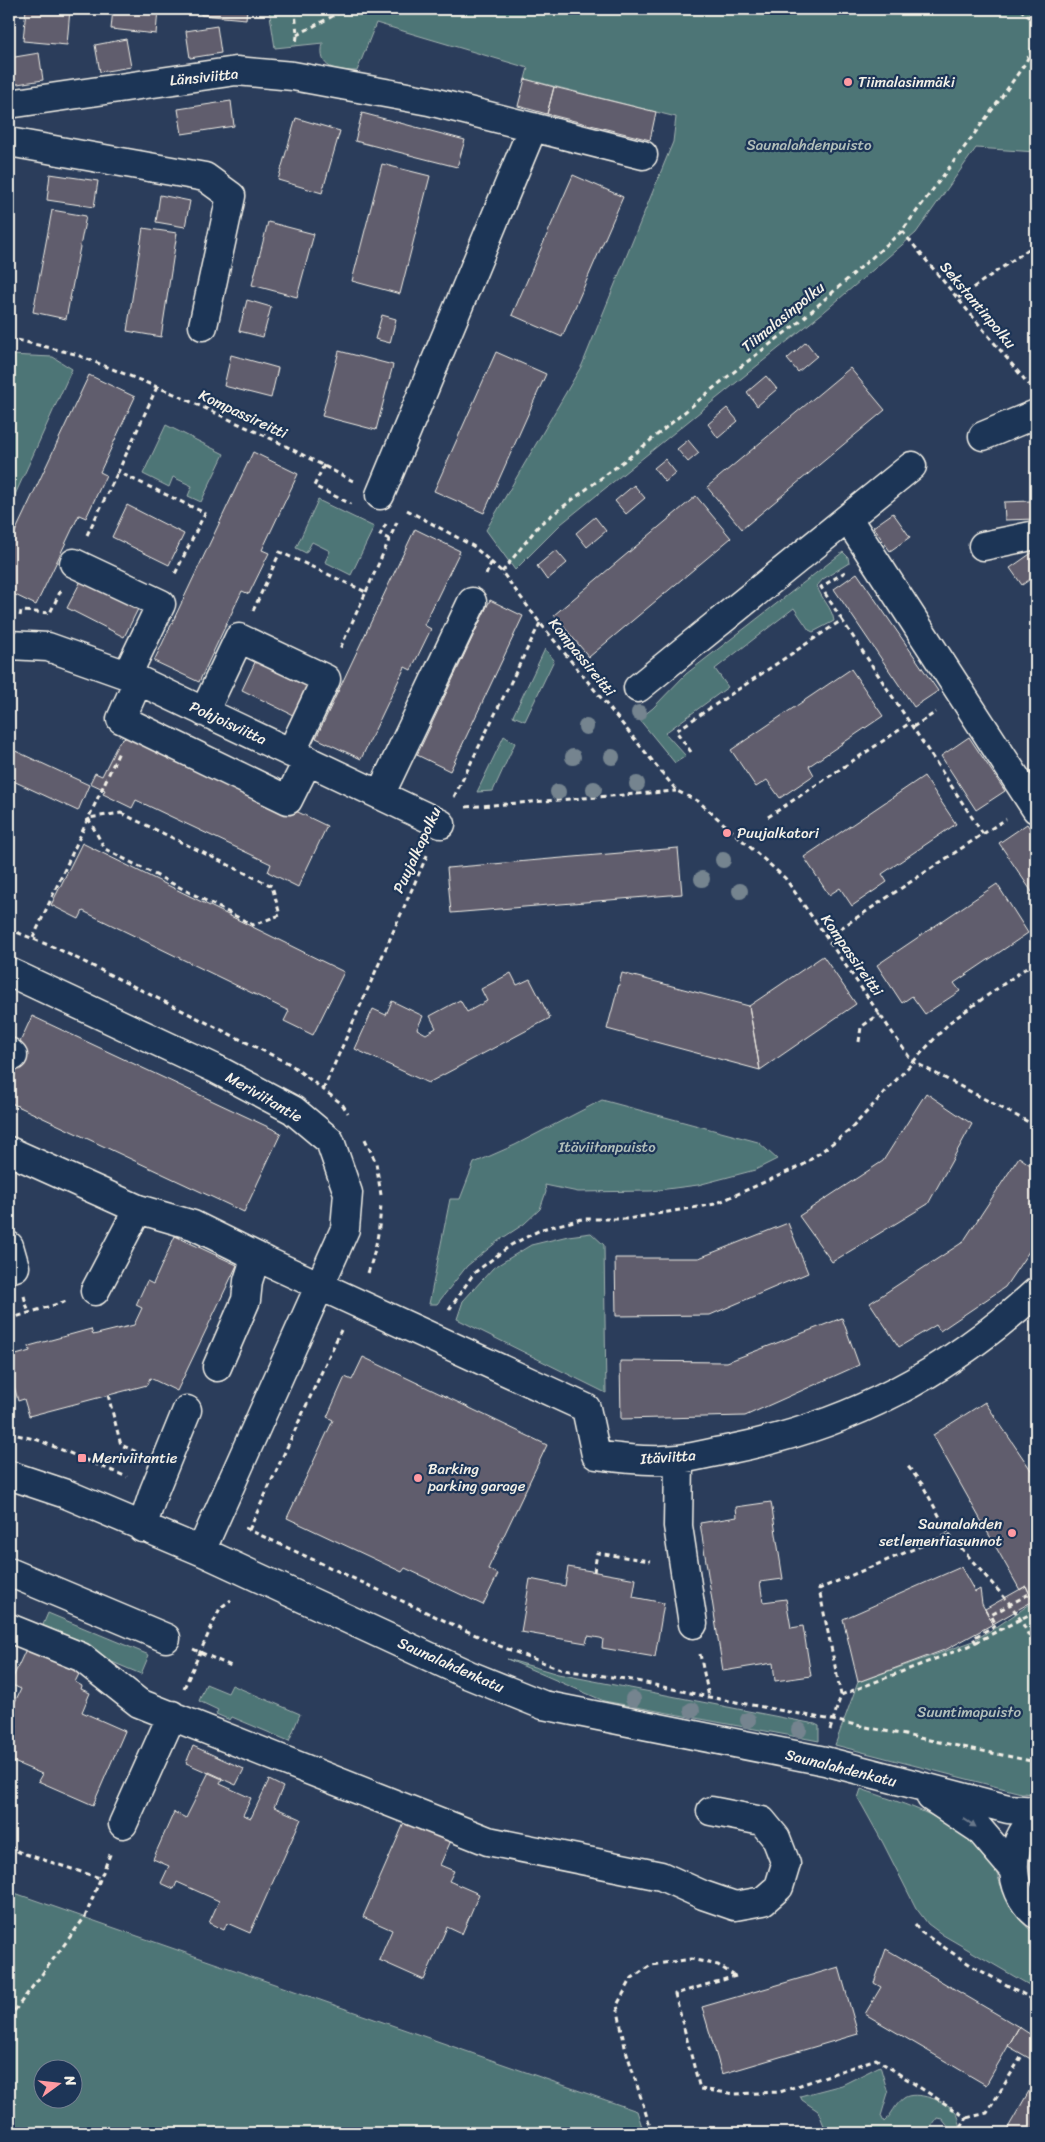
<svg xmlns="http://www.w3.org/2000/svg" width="1045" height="2142" viewBox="0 0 1045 2142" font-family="Sriracha,sans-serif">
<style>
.green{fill:#4e7476;stroke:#a1b2af;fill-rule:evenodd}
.building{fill:#615d6d;stroke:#f4f1e8}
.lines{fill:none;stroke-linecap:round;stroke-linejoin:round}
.minor-casing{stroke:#f4f1e8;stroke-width:31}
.path{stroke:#f4f1e8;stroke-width:3;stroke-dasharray:5 4;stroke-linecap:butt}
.minor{stroke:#1d3557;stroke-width:28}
.tree{fill:#75848f}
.oneway{fill:#68778a}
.poi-dot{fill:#ff9aa2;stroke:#1d3557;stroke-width:2}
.labels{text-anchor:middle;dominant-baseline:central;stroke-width:4.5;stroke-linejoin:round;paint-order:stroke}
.street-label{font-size:15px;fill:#f4f1e8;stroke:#1d3557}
.poi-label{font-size:15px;fill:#f4f1e8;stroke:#1d3557;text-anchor:start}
.park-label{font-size:15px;fill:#b2bfba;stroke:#1d3557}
</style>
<rect width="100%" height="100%" fill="#2b3d5b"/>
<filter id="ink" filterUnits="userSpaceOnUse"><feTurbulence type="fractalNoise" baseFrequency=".02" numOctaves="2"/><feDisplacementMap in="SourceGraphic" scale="10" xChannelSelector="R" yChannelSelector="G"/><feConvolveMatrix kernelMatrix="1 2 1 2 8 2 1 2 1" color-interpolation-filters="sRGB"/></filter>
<g filter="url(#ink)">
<path class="green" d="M269,9H1036V152L976,148L916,233L825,311L561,524L515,570L486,530L582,365L673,142L676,117L525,79L528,68L376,23L357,71C336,71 317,69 323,43L275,48Z
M9,355L53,357L72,369L9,508Z
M166,425L224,454L201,502L188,496L192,486L173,477L169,487L143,474Z
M318,500L374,527L351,575L325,562L330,551L312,542L306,553L296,548Z
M843,552L848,557L849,563L823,579L817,586C821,599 832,607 834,621L813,632L809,630L794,608L715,669L728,687L665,733L686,756L675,763L639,719L653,708L686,674Z
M545,649L554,660L525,721L513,716Z
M504,736L515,743L493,791L477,792Z
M602,1100L758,1142L777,1159L755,1170L698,1185L651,1191L578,1192L545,1185L546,1192L540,1209L524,1224L498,1241L467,1266L437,1304H429L450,1199H460L474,1163L515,1145Z
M591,1233L604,1245L606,1393L457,1319L463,1301L493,1268L531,1245L568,1236Z
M1036,1600V1794L1021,1793L835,1745L858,1682L971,1642L998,1626Z
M48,1613L149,1655L141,1674L40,1632Z
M507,1659L558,1674L815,1724L819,1726V1741L604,1701Z
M206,1684L228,1693L232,1685L300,1714L289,1741L232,1717L230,1720L216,1714L218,1710L199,1701Z
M861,1789C904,1804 964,1821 991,1861C997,1870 999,1883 1004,1893C1012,1912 1020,1922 1036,1935V1989L943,1935L928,1924L916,1908L883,1843L858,1798Z
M9,1891L637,2111L644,2133H9ZM42,2070H72V2100H42Z
M880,2066L888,2093L881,2116L884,2122C892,2115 895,2104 904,2098C915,2090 946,2101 955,2111C960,2117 960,2126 961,2133H953L942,2119L937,2118L927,2133H827L818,2111L802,2100L800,2096L842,2085Z"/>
<path class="building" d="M26,9H70L67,45L23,41Z
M113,9H158L156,34L111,29Z
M201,9H247L246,19L201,15Z
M217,26L221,53L190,58L186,31Z
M126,39L131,67L100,72L95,45Z
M39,53L43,80L11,85L9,58Z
M525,79L554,87L547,114L518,106Z
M554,87L656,112L650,140L547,114Z
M231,101L234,126L182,134L178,109Z
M362,113L465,140L457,167L355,141Z
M296,118L340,131L322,193L278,180Z
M382,164L430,176L400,294L352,281Z
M50,174L98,181L94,207L47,200Z
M573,175L623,197L562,337L512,315Z
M160,195L190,201L185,227L156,222Z
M52,210L86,216L66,319L33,312Z
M268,222L314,234L297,297L252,285Z
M143,228L177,233L161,337L127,331Z
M247,300L271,307L263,337L239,331Z
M382,315L396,319L390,343L375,339Z
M806,342L817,356L798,372L787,359Z
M339,351L393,365L376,430L322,416Z
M496,352L546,374L484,513L434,491Z
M231,355L278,368L271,398L224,386Z
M850,368L885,410L742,529L707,487Z
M89,375L135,397L100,472L106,475L86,518L79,515L36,605L9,592V545Z
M766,376L777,389L757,406L747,392Z
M727,408L738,421L718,438L708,424Z
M688,440L699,453L688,462L677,449Z
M253,452L298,474L262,550L269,553L249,594L242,591L199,682L154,661Z
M665,459L676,473L665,482L654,468Z
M634,485L645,498L626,514L615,501Z
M696,496L731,538L589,657L554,615Z
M1031,501H1036V519L1005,520L1004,502Z
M127,505L184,534L169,565L112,537Z
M893,513L910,537L890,551L873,527Z
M595,517L606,531L587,547L576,533Z
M415,529L460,551L424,625L431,629L411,670L405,667L361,759L316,738Z
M556,550L567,563L547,580L537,566Z
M1036,550V575L1022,585L1010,568Z
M857,573L938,691L914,707L834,589Z
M83,577L140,605L124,637L67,608Z
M490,600L523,616L450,771L417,755Z
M257,658L315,687L299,718L242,690Z
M851,669L883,716L809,766L814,775L780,798L767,780L756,787L731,750Z
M133,733L327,826L298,887L268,872L271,864L136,800L132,808L103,794L105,790L90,783L95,773L102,776L119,742Z
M969,737L1005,791L976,810L941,756Z
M9,748L89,785L78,811L9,779Z
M924,776L956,824L882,874L887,882L852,906L840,888L829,895L804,857Z
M1027,824L1036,837V898L999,843Z
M82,843L344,972L313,1035L284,1021L289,1011L83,911L79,919L51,905Z
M678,848L682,894L451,913L447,868Z
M997,884L1028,933L954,983L960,991L925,1014L912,996L902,1003L877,965Z
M823,956L856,1004L760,1070L749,1006Z
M511,973L517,985L530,979L550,1018L428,1083L355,1049L373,1009L386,1015L392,1001L423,1016L417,1029L426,1034L436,1028L430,1016L460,1000L467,1012L487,1001L481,989Z
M622,973L749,1006L760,1070L607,1029Z
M32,1016L281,1133L244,1212L9,1102V1088L15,1074L9,1071V1066Z
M926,1093L972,1124L928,1204L832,1262L799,1216L883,1161Z
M1019,1157L1036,1169V1241L1005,1287L940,1331L936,1325L899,1347L870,1303L963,1242Z
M788,1223L808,1273L710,1315L616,1316L615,1258H699Z
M175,1236L237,1265L177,1391L150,1378L147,1385L29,1416L24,1399L18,1401L9,1366V1357L30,1351L29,1346L91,1329L93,1335L134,1325L142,1308L136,1305L147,1281L153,1284Z
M842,1318L859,1365L745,1416L621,1419L620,1361L727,1362Z
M363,1357L547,1445L488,1569L498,1574L483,1605L405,1568L402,1572L287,1518L333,1420L327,1417L345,1377L352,1380Z
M985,1402L1031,1470L1036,1480V1600L1033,1601L1026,1586L1020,1590L933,1435Z
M771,1502L783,1579L760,1582L763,1602L786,1599L791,1628L803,1626L811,1676L775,1681L773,1663L723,1671L700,1523L737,1517L736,1507Z
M568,1567L636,1579L633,1597L664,1603L655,1657L602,1648L603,1639L600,1638L588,1636L586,1643L521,1632L530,1579L565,1586Z
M961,1567L975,1592L980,1589L982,1604L993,1624L947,1649L858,1682L843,1619Z
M1026,1586L1033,1601L993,1624L985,1609Z
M26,1649L80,1672L75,1682L82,1686L81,1689L90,1693L82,1712L125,1731L93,1805L38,1781L42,1774L9,1760V1744L17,1725L9,1721V1715L21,1689L10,1684Z
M193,1746L244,1769L236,1785L186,1763Z
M209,1772L222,1778L220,1784L251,1798L243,1815L251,1818L269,1780L283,1787L274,1807L301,1819L250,1933L227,1923L224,1930L209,1923L219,1901L177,1882L174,1889L161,1883L169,1866L153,1859L174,1812L186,1818Z
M408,1814L454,1834L440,1865L454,1871L449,1881L479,1894L462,1934L447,1927L424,1980L379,1960L392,1930L363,1917Z
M886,1949L1019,2027L986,2085L865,2014L881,1987L874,1983Z
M839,1967L858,2034L722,2074L702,2007Z
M1019,2027L1036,2038V2062L1008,2046Z
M1036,2079V2133H1005Z"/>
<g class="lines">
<g class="minor-casing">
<path id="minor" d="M9,104L236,71L293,76L429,101L643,155
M9,142L205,177L231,196L203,326
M983,436L1036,414
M380,495L533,127
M848,519L1036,809
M983,546L1036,535
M74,563L161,604L127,675
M9,645L48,647L127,675L441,824
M138,681L121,719L288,800L308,760
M638,688L912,466
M204,712L239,638L326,679L291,753
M380,795L472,602
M9,972L214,1068L293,1110L330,1141L348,1193L345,1229L201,1551
M9,1052L13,1056
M9,1151L138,1209L95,1291
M138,1209L193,1225L268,1262L586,1408L596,1455C623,1459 652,1462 679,1459C696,1457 714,1452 731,1449C851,1425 946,1374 1036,1292
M9,1246L15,1267L9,1269
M217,1367L246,1300L248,1281L256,1256
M679,1459L678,1526L693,1624
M9,1475L66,1494L201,1551L469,1675L543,1705L825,1761L1008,1809L1036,1811
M142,1528L154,1491L187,1410
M9,1572L166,1638
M9,1628L81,1657L139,1703L488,1841L661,1876L703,1895L735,1906L763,1901L779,1887L786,1864L776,1838L762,1821L711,1811
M931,1797L979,1829L1013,1869
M1036,1818C1007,1841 1006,1890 1036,1914
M123,1824L172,1715"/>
</g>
<path class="path" d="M295,9L297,35L296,45
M1020,9L1036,23
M1032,18L1036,15
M297,35L346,9
M902,231L1029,385
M958,298L1036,244
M9,338L75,354L172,393L274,440L353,481
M157,387L118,472L205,513L174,576
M324,465L314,486L351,504
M407,510L473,546L502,572L540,623L677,791L698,801L785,878L912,1061L1036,1126
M386,524L380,535L389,539
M87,535L118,472
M502,572L540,524L640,449L722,381L799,322L902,231L1001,98L1026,62L1036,40
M486,575L491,563
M366,592L397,522
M253,611L280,552L366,592L339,651
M20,616L21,611L50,613L61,590
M842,620L821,587L845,572
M913,727L936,712
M691,752L676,731L842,620L983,834L826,938
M454,797L540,623
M466,807L676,791
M121,813L272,886L280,915L253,925L105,849L88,818Z
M768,817L910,723
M983,834L1006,819
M9,929L58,949L290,1064L342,1104L348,1113
M33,938L119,752
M859,1042L861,1027L880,1014
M323,1090L428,853
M365,1139L376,1163L381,1195
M368,1273C376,1250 380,1228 381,1203
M24,1296L29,1314
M449,1310L474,1273L511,1245L542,1229L582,1219H627L715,1204L803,1165L849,1131L950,1022L1036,961
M9,1319L67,1301
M108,1395L121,1445L137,1452
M9,1433L38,1440L127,1477
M245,1528L497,1645L563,1670L632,1680L709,1697L832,1720L1036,1762
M249,1530L341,1330
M949,1534L1010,1604L1021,1620L1036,1650
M594,1572L597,1553L651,1561
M976,1643L973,1638L996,1625L991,1615L1029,1594
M193,1649L231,1666
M700,1654L709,1697
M184,1688L220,1608L231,1600
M841,1695L969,1646L1036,1611
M830,1730L841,1695L819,1589L949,1534L922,1484L906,1464
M9,1846L19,1852L100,1878
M915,1925L921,1932L972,1966L1036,2001
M736,1976L675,1994L700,2089L735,2094L780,2092L876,2059L967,2118L958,2133
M9,2018L85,1917L111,1852
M1034,2036L1036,2033
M967,2118L987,2113L1023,2054
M652,2133L625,2047L617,2005L632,1978L651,1965L691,1959L718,1965L735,1976"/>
<use href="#minor" class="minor"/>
</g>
<g class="tree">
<circle cx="639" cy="713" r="8"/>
<circle cx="586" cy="727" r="8"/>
<circle cx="573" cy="757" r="8"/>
<circle cx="612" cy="757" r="8"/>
<circle cx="637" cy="784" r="8"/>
<circle cx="594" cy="789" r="8"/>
<circle cx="558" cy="792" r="8"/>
<circle cx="723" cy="860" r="8"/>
<circle cx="702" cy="879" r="8"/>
<circle cx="740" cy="891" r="8"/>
<circle cx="633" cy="1699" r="8"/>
<circle cx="692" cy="1710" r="8"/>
<circle cx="748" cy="1720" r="8"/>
<circle cx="799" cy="1730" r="8"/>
</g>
<defs><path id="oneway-solid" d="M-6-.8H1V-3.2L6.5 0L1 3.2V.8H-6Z" transform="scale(1.25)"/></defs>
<use class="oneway" href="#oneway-solid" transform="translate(970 1823) rotate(34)"/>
</g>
<g class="poi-dot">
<circle cx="848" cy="82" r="5"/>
<circle cx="727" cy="833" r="5"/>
<rect x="77" y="1453" width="10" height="10" rx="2.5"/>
<circle cx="418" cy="1478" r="5"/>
<circle cx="1012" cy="1533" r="5"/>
</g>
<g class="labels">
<g class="street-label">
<text transform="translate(204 77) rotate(-6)">Länsiviitta</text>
<text transform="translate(978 305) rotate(50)">Sekstantinpolku</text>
<text transform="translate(783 317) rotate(-39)">Tiimalasinpolku</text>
<text transform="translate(243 414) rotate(25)">Kompassireitti</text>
<text transform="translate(582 657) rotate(51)">Kompassireitti</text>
<text transform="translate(228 723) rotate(25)">Pohjoisviitta</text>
<text transform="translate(417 850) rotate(-65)">Puujalkapolku</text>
<text transform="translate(852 955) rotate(55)">Kompassireitti</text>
<text transform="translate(264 1097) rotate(30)">Meriviitantie</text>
<text transform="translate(668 1457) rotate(-4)">Itäviitta</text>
<text transform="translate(451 1665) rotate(24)">Saunalahdenkatu</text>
<text transform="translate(841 1768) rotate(14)">Saunalahdenkatu</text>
</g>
<g class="poi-label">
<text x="858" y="82">Tiimalasinmäki</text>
<text x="737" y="833">Puujalkatori</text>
<text x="92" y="1458">Meriviitantie</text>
<text x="428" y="1469">Barking<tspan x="428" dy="17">parking garage</tspan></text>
<text x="1002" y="1524" text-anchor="end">Saunalahden<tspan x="1002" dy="17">setlementiasunnot</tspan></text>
</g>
<g class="park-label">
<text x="809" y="145">Saunalahdenpuisto</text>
<text x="607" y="1147">Itäviitanpuisto</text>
<text x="969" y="1712">Suuntimapuisto</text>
</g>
</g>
<rect width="1045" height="2142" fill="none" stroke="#1d3557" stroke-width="30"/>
<rect x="15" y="15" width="1015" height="2112" fill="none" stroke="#f4f1e8" stroke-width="2" filter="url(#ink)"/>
<g transform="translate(58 2084) rotate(75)"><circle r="24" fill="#1d3557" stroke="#738091"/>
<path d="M0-4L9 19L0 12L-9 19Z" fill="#ff9aa2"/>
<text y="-8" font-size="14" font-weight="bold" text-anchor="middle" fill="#f4f1e8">N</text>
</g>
</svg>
